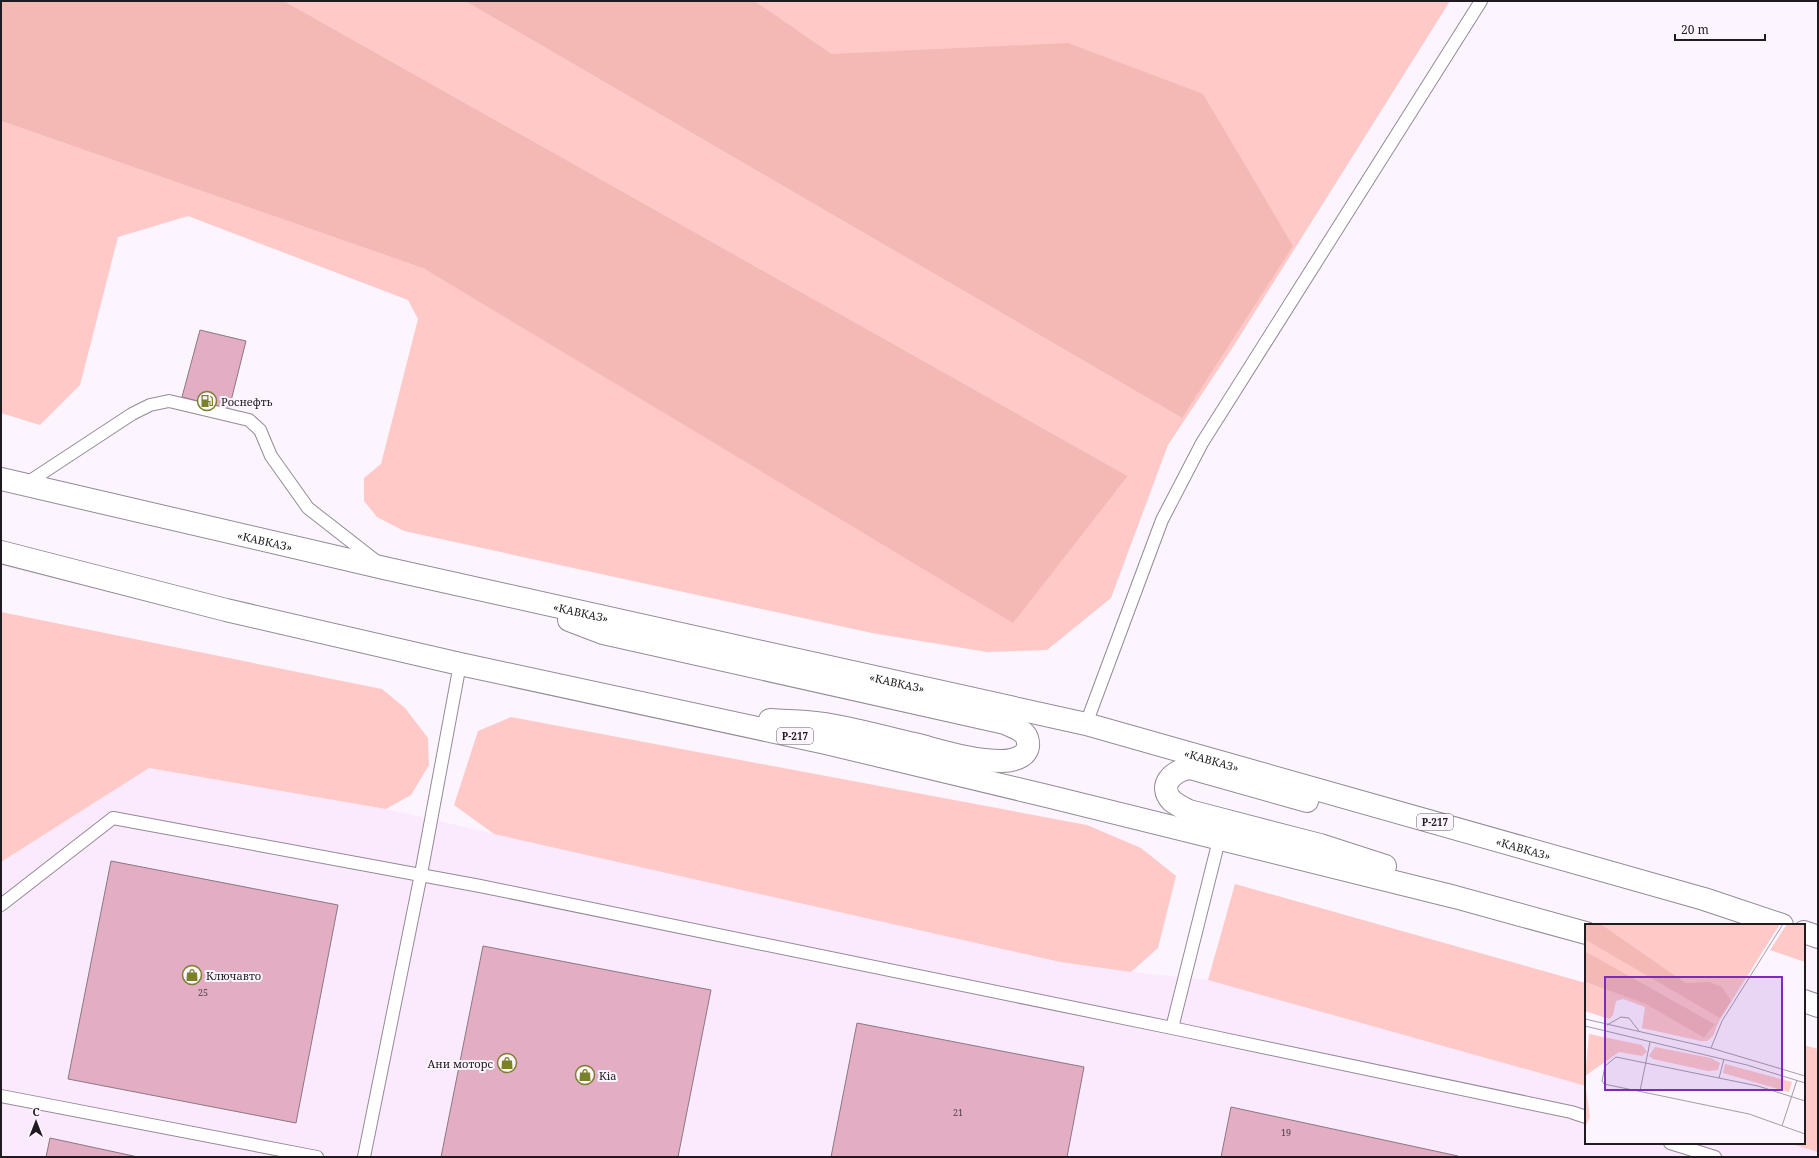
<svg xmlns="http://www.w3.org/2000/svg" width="1819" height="1158" viewBox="0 0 1819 1158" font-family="'Noto Serif',serif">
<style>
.built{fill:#fbe9fe}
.green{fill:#fec9c7}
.forest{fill:#f4b8b5}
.building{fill:#e3adc4;stroke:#8a787f}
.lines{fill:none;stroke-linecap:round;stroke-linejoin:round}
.lane-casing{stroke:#958997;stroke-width:14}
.highway-casing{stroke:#958997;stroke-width:24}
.lane{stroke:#fff;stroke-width:12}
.highway{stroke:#fff;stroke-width:22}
.labels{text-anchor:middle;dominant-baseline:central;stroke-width:4;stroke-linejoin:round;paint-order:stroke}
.number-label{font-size:9px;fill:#514049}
.shield{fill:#fcf4fe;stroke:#625c63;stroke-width:1}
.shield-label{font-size:10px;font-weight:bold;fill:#201b20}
.poi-label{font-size:11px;fill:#201b20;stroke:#fcf4fe;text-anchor:start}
.street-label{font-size:11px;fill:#201b20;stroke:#fcf4fe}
.inset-road{fill:none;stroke:#a49da5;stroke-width:1}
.view{fill:#7b2cbf;fill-opacity:0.15;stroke:#7b2cbf;stroke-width:2}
.inset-edge{fill:none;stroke:#201b20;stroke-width:2}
</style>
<rect width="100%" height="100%" fill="#fcf4fe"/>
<path class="built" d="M149,768L386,809L1060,962L1131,972L1208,980L1586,1086V1143H1788L1818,1152V1157H1V862Z"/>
<path class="green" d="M284,1H465L1182,418L832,54L755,1H1450L1233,347L1168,445L1111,598L1047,650L987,652L872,633L404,531L377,517L364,501V478L381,464L418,319L408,300L188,216L118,237L80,385L40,425L1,413V121L428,270L1013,622L1128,476Z
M1,612L382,689L405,708L428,738L429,765L411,795L386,809L149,768L1,862Z
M511,717L1087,825L1141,848L1176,876L1158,948L1131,972L1060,962L494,834L454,805L478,731Z
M1235,884L1586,983V1086L1208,980Z
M1804,1045L1818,1049V1152L1788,1143H1804Z"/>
<path class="forest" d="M1,1H284L1128,476L1013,623L425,269L1,121Z
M465,1H755L832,54L1068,43L1203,94L1293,246L1182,418Z"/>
<path class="building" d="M200,330L246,341L229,409L182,397Z
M111,861L338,905L296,1123L68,1079Z
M483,946L711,990L678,1157H441Z
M857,1023L1084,1067L1067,1157H831Z
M1231,1107L1458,1156V1157H1221Z
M50,1138L138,1157H46Z"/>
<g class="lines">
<g class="lane-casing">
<path id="lane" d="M24,485L132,414L150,405L169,401L249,420L260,430L271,456L308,508L376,561
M1086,724L1162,520L1202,443L1481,1
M1,905L113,818L480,886L1172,1028L1571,1112L1586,1117
M1172,1028L1219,840
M1,1096L317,1157
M1670,1143L1715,1157
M364,1157L421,874L460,664"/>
</g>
<g class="highway-casing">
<g id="highway">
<path id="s1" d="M1,479L384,568L1086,724L1704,899L1782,925"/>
<path d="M1,552L226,610L460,664L826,743L1047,796L1455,897L1586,933"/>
<path d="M569,620L603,633L1005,723C1013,727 1024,730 1027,738C1033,756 1014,761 1001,761C972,761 942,751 914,744C879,736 843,725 806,722C794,721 782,721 770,720"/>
<path d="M1307,801L1190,768C1173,771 1157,785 1172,801C1177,805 1183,808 1189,811L1320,845L1385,866"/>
<path d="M1804,932L1818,937"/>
<path d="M1804,1001L1818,1006"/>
</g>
</g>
<use href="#lane" class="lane"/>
<use href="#highway" class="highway"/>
</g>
<defs>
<g id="fuel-ring" transform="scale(1)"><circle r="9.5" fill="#fcf4fe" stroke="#7b802a" stroke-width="1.5"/><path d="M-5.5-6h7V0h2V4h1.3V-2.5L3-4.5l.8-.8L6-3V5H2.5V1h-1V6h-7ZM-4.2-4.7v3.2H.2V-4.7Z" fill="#7b802a"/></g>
<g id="shop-ring" transform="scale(1)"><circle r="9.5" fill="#fcf4fe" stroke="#7b802a" stroke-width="1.5"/><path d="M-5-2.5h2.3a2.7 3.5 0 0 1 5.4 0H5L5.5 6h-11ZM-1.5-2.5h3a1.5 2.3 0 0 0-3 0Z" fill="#7b802a"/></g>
</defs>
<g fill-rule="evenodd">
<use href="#fuel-ring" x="207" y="401"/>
<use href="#shop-ring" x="192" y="975"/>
<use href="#shop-ring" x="507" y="1063"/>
<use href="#shop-ring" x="585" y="1075"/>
</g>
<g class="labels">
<g class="number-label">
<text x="203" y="992">25</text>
<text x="958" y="1112">21</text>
<text x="1286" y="1132">19</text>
</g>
<g class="shield">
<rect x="777" y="728" width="36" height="16" rx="3"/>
<rect x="1417" y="814" width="36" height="16" rx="3"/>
</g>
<g class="shield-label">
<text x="795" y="736">Р-217</text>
<text x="1435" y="822">Р-217</text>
</g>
<g class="poi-label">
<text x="221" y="401">Роснефть</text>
<text x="206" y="975">Ключавто</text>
<text x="493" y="1063" text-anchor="end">Ани моторс</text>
<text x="599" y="1075">Kia</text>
</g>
<g class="street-label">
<text stroke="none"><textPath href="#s1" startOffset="271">«КАВКАЗ»</textPath></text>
<text stroke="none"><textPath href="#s1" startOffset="595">«КАВКАЗ»</textPath></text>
<text stroke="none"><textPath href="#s1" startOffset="919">«КАВКАЗ»</textPath></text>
<text stroke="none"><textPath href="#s1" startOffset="1243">«КАВКАЗ»</textPath></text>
<text stroke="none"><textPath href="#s1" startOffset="1567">«КАВКАЗ»</textPath></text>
</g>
</g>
<g transform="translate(1585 924)">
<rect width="220" height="220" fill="#fcf4fe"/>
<path d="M16,0H195L134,97L128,112L122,117H116L57,104L60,83L38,75L31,77L28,91L24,95L0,87V58L62,80L119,114L130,100L0,27V15L101,59ZM202,0H220V38L185,26ZM4,110L57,121L62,128L57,132L34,128L0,152ZM70,123L126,134L135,139L133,146L123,147L68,135L64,132ZM140,140L207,158L204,168L138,149ZM0,158L5,193L0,203Z" fill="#fec9c7"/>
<path d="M0,0H16L101,59L124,58L137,63L146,77L135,94L1,16ZM0,27L130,100L119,114L61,80L0,58Z" fill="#f4b8b5"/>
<path class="inset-road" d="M0,95L126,124L220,152M22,101L36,93L44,94L54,107M0,102L162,141L220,159M126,124L137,97L198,0M134,154L139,135M55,167L65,118M220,177L173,162L31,133L20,142L17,157L19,160L164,190L220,210M197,202L212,156"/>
<path class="view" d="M20,53H197V166H20Z"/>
<rect width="220" height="220" class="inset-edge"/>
</g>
<rect width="1819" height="1158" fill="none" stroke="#201b20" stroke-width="4"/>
<g transform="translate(36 1122)" stroke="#fcf4fe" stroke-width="3" paint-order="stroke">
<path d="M0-3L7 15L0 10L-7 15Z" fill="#201b20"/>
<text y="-6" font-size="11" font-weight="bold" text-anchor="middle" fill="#201b20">С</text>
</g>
<path d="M1675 34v6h90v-6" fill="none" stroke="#201b20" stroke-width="2"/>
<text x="1681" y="34" font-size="12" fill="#201b20" stroke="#fcf4fe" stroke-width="3" paint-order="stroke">20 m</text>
</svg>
